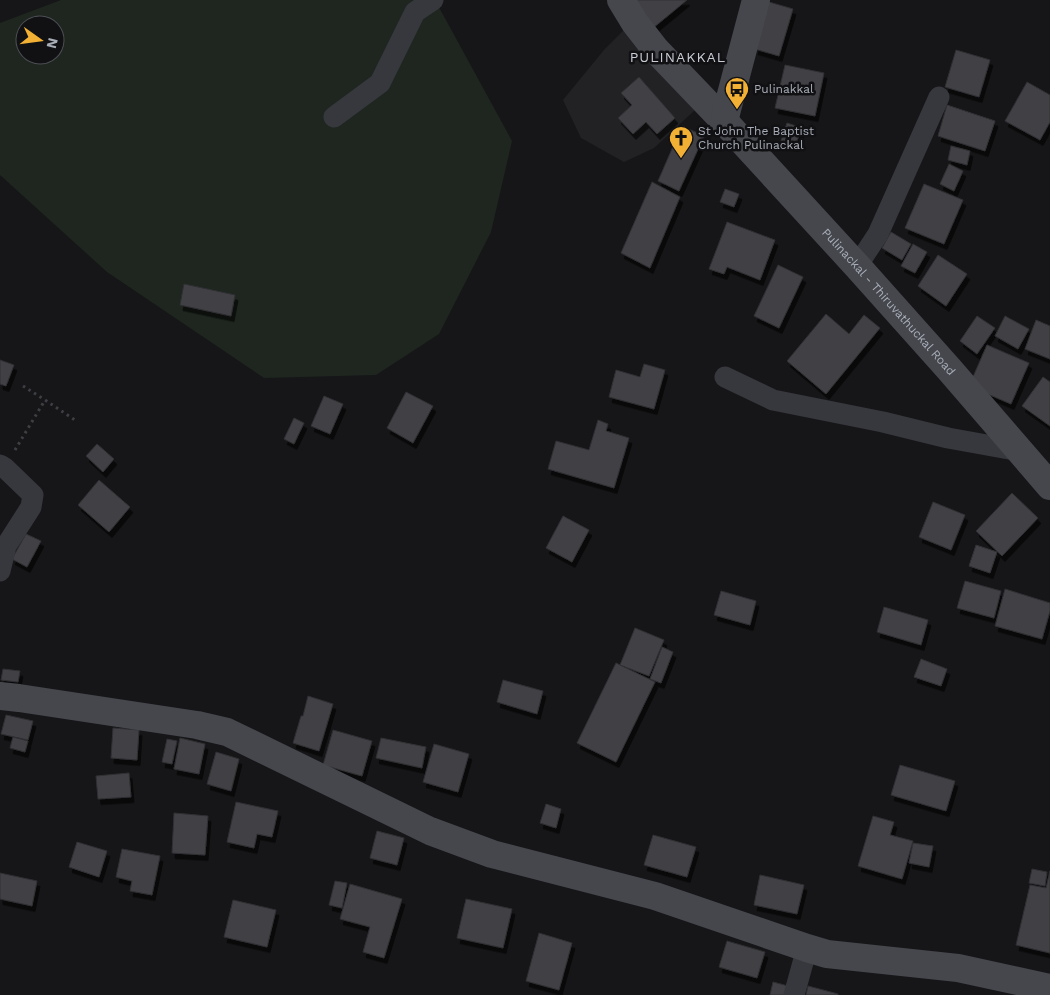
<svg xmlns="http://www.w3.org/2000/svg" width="1050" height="995" viewBox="0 0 1050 995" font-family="'Work Sans',sans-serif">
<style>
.built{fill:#222225}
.green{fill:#1e261f;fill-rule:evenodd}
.building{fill:#404145;stroke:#303034;filter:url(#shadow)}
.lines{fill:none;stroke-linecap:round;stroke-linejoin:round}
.path{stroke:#3d3f44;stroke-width:3;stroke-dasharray:2.5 4;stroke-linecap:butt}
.street{stroke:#37383d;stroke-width:21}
.secondary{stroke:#45474d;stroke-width:28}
.labels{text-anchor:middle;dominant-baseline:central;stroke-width:5;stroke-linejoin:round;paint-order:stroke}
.poi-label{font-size:12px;fill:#a8adb8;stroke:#111113;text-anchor:start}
.street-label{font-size:12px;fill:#a8adb8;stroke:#111113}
.neighbourhood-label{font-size:14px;letter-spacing:1px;fill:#c9ccd4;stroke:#111113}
</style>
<defs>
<filter id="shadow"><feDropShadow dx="3" dy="5.5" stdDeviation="0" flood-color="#0009"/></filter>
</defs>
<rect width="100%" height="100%" fill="#161618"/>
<path class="built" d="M624,30L696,109L654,148L624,162L581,138L563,100L604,50Z"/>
<path class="green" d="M61,0H435L512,141L491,232L439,334L376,375L264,378L107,272L0,175V23ZM25,25H55V55H25Z"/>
<path class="building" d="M633,0H687L653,28Z
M769,2L793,9L779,56L755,49Z
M956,50L990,60L979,97L945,87Z
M785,65L824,73L815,116L775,108Z
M639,77L675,118L657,134L646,122L633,134L618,118L632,105L621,93Z
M1027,82L1050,95V122L1040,140L1005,121Z
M947,105L995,121L985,151L938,136Z
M787,123L802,128L795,146L781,141Z
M682,126L704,136L679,191L658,181Z
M951,146L970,151L967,165L948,160Z
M949,164L963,171L954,191L940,184Z
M652,182L680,197L650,268L621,253Z
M924,184L963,200L944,244L905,228Z
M725,189L739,194L734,207L720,202Z
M727,222L775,240L760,280L727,267L724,274L709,269Z
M891,232L911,244L902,260L882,248Z
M913,244L927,252L915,273L901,266Z
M938,255L967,274L946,306L918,286Z
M778,265L803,277L779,328L754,316Z
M184,284L235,295L231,316L180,305Z
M826,314L849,334L864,315L880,328L826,394L787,361Z
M977,316L995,328L977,354L960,341Z
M1005,316L1029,329L1018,349L995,336Z
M1036,320L1050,326V359L1025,349Z
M987,345L1029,363L1011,404L969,386Z
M0,360L14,365L6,386L0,384Z
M644,364L665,370L654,409L609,397L616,370L640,377Z
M1043,377L1050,382V426L1022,406Z
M406,392L433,406L413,443L387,428Z
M324,396L343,404L330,434L311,426Z
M294,418L304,423L294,444L284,439Z
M598,420L608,424L606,431L629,438L614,488L548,469L556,441L589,450Z
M97,444L114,459L103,472L86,456Z
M99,480L130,507L109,532L78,505Z
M1012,493L1038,518L1002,556L976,531Z
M933,502L965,515L951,550L919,537Z
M563,516L589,530L572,562L546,548Z
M26,534L41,541L27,567L12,559Z
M976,545L997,552L990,573L969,566Z
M965,581L1001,591L994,618L957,608Z
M1005,589L1050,603V611L1042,639L995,626Z
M721,591L756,601L750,625L714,615Z
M884,607L928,620L921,645L877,632Z
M635,628L664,640L649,676L620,665Z
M662,647L673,652L661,683L650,679Z
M921,659L947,669L941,686L914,677Z
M616,663L655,682L616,762L577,743Z
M3,669L20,671L18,682L1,680Z
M503,680L543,691L537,714L497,702Z
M308,696L333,704L319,751L293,743L301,716H303Z
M6,715L33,721L28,740L1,734Z
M113,728L139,730L137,760L111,758Z
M333,730L372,741L362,776L323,765Z
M13,737L28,741L25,752L10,748Z
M180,738L205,744L199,774L174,769Z
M381,738L426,747L422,768L376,758Z
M167,739L177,741L172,764L162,762Z
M434,744L469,754L458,792L423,782Z
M216,752L239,759L231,791L207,784Z
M900,765L955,781L946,811L891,795Z
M129,773L131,797L98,799L96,776Z
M236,802L278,811L272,837L257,834L254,848L227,842Z
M546,804L561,809L556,828L540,823Z
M174,813L208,816L205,855L172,853Z
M873,816L894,822L890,835L913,841L902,879L858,866Z
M377,831L404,838L397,865L370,858Z
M653,835L696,847L687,877L644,865Z
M77,842L107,851L99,877L69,867Z
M913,843L933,846L929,867L909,863Z
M122,849L160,856L152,895L130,891L132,881L116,877Z
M1032,869L1047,872L1045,886L1029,883Z
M1050,871V953L1016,945L1030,885L1046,888Z
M0,873L37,881L32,906L0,899Z
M760,875L804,885L797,914L754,905Z
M335,881L347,883L342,908L329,905Z
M350,884L402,899L384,958L363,952L370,927L340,919Z
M466,899L512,909L503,948L457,938Z
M233,900L276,910L267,947L224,937Z
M539,933L572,943L559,990L526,981Z
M727,941L765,952L757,978L719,967Z
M773,982L788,986L786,995H770Z
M808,986L838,994V995H806Z"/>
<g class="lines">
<path class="path" d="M23,386L45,400
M15,450L45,400L75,420"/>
<path class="street" d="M334,117L380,83L415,12L433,0
M857,266L878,234L939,97
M725,377L773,400L883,422L948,438L1020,451
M0,465L5,468L33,495L31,507L6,546L0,571
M794,995L807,948"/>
<g class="secondary">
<path id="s1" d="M621,0L635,23L656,50L724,121L857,266L949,369L1050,486"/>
<path d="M724,121L756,0"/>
<path d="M0,696L19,698L197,725L227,732L430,831L492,854L655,896L807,948L827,954L958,968L1050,988"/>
</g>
</g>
<defs>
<g id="bus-pin" transform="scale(1.25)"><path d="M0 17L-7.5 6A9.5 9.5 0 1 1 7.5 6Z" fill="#f2b134" stroke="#111113"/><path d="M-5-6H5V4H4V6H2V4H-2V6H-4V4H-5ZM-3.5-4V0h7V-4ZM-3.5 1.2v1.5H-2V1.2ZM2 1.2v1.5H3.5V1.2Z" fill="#111"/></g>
<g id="church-pin" transform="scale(1.25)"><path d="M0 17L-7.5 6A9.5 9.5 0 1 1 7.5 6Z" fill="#f2b134" stroke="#111113"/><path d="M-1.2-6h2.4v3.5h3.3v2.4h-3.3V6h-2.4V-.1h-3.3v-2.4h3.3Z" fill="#111"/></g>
</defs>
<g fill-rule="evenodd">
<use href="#bus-pin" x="737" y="89"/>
<use href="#church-pin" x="681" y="138"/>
</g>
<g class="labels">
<g class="poi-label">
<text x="754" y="89">Pulinakkal</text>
<text x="698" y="131">St John The Baptist<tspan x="698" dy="14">Church Pulinackal</tspan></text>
</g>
<g class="street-label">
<text stroke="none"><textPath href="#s1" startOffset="404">Pulinackal - Thiruvathuckal Road</textPath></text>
</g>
<g class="neighbourhood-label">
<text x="678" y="57">PULINAKKAL</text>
</g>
</g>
<g transform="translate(40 40) rotate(104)"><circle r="24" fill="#111113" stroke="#4d4f55"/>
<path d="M0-4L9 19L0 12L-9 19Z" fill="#f2b134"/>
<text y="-8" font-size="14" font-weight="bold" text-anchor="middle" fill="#a8adb8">N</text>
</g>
</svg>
